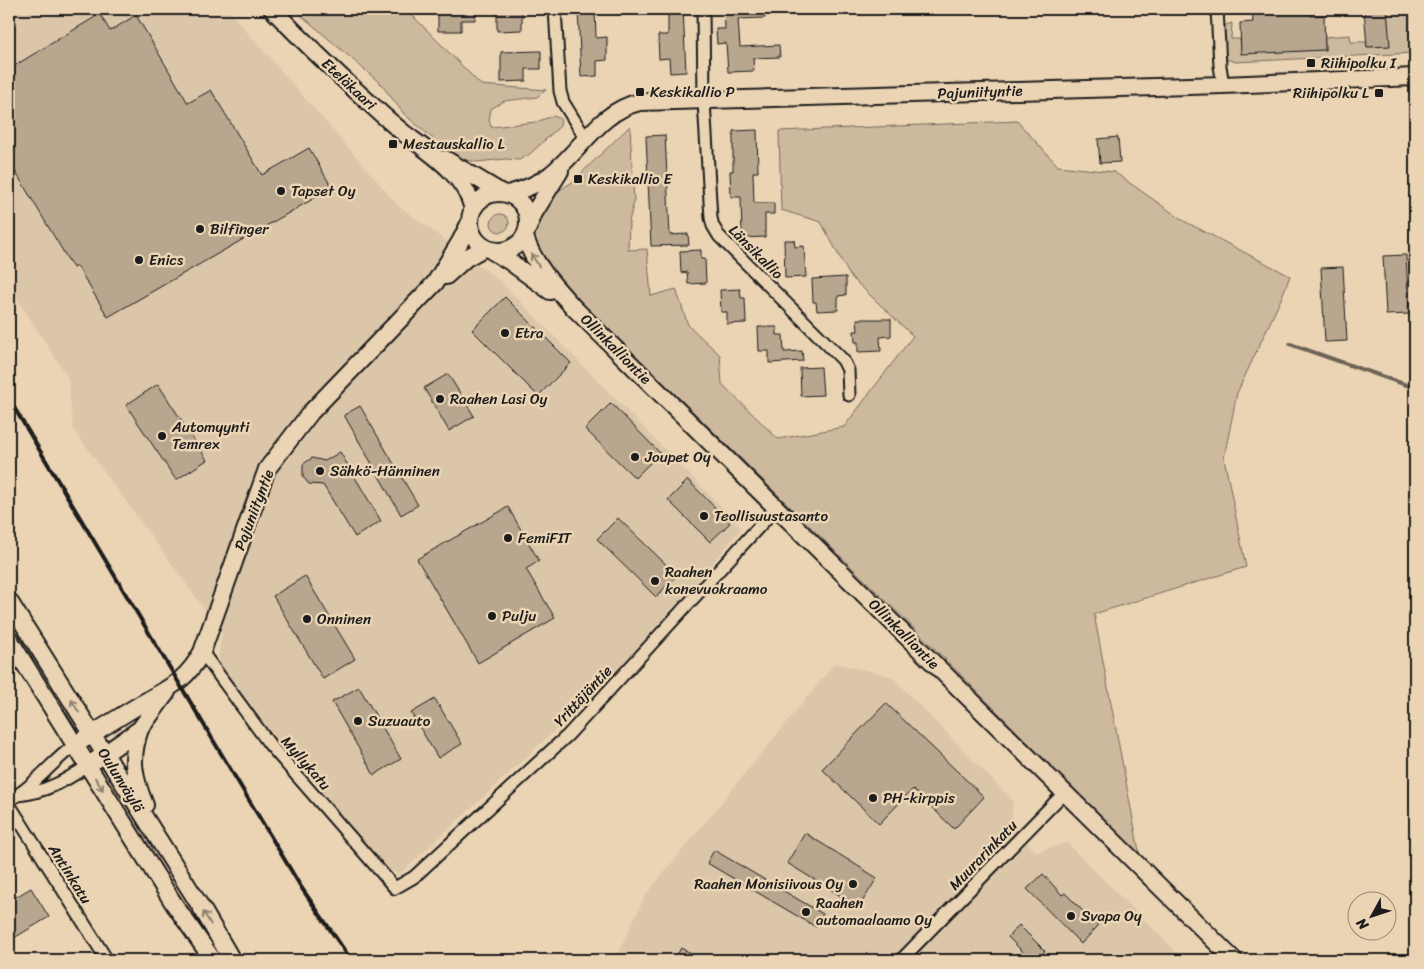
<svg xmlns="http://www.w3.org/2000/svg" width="1424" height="969" viewBox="0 0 1424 969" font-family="Sriracha,sans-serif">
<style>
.built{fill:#dcc6a9}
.green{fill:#cdb99e;stroke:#746a5d}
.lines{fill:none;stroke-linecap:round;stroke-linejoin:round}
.stream{stroke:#6c6357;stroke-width:4}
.building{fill:#b8a68f;stroke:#1c1c1c}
.street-casing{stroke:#1c1c1c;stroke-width:15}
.secondary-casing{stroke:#1c1c1c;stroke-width:20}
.street{stroke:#ebd4b4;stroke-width:11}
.secondary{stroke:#ebd4b4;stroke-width:16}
.rail{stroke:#1c1c1c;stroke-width:4}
.oneway{stroke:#8e8170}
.poi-dot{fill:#1c1c1c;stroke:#ebd4b4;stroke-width:2}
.labels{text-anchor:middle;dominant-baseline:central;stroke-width:5;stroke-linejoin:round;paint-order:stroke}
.poi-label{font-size:15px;fill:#1c1c1c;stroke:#ebd4b4;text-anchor:start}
.street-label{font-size:15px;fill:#1c1c1c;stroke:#ebd4b4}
</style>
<rect width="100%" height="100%" fill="#ebd4b4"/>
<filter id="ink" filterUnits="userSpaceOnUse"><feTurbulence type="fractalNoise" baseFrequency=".02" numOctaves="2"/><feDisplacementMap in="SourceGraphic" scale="10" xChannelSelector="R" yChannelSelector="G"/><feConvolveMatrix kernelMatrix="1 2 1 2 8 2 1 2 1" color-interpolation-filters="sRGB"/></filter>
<g filter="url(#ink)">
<path class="built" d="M9,9H227L399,206L500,281L742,528L629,662L399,875L378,862L238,698L217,667L222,633L73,429L68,378L9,286Z
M835,663L891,676L1013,801L1011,826L1036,852L1067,843L1184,960H615L645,896Z"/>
<path class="green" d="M294,9H406L481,85L546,90L537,97L504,101L491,109L489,120L491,127L536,122L553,116L561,119L560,126L530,154L519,160L505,159L477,162L462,159L444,148L404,114L381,84Z
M1387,9H1415V53L1236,62L1225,59L1223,26L1232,23L1231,39H1240L1241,53L1325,50V37L1350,35L1351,42H1366L1367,47L1389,46Z
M1017,121L1058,166L1114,172L1184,221L1290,276L1281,299L1237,393L1224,458L1246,567L1094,614L1140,856L934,648L567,288L554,271L538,256L533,246L536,221L555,193L571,183L630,126L634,202L629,221L628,250L647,249L651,296L676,289L688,325L720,355L722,384L778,439L844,427L913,336L850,276L821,222L781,210L779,131Z
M491 223a9 9 0 1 1 18 0a9 9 0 1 1-18 0Z"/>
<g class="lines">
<path class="stream" d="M1290,344L1415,388"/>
</g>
<path class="building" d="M438,9H475V20H461V31H438Z
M497,9H522V30L497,31Z
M578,9H595L596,38L607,37V60L597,61V76L581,77Z
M668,9H683L686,72L670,73L669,58L659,59L658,35H668Z
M724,9H765V18L738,19L740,47L779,45L780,57L753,58L754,71L728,72L726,43L717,44L716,29H725Z
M1252,9H1310L1311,16L1324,15L1325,50L1241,54L1240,23L1253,22Z
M1364,9H1387L1390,46L1367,47Z
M100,14L110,31L136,15L188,103L211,90L262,175L309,148L332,188L108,317L77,266L73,268L9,161V69Z
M541,51V69H526V81L501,82V52Z
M757,130L758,172H753L754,203H774V214H765V237L742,238L741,197H731L730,171H733V131Z
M665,135L670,235L688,234L689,245L651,246L646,136Z
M1118,137L1120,162L1100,163L1098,139Z
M784,240H794L795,247L804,246L806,277L785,278Z
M701,250V259H705L706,283L688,284L687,272L681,273L680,251Z
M1406,255L1409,314L1386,315L1383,256Z
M1343,267L1347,341L1325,342L1321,268Z
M846,277V295L838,296V310L817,311L816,302H813L812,279Z
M740,289L741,298H745L746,323L727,324V312H721L720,290Z
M505,297L571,363L538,396L472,330Z
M857,319H891V336L880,337L881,351L858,352V342H855L854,331H858Z
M758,327H777V335H783L784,352L802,351L803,361L769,363V351H759Z
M821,367L823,395L801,396L800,368Z
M448,374L474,416L449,431L424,388Z
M158,384L207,460L176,480L126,405Z
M611,403L660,453L635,478L585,429Z
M360,406L418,505L401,515L344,415Z
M340,452L381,521L355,537L323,485L309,484L303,477V464L312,458L325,461Z
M688,480L730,523L710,542L668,500Z
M508,507L539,561L526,569L555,618L478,663L417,559Z
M618,518L677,575L656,597L597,539Z
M305,576L355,659L323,679L273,596Z
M359,687L401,759L374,775L332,702Z
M435,699L462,744L438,758L411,713Z
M886,703L984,797L954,829L913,789L879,824L822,769Z
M805,833L877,878L859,907L787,863Z
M714,850L823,914L816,927L707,863Z
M1043,874L1062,895L1065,893L1098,926L1081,944L1027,889Z
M31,888L49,917L9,941V901Z
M1019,925L1045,951L1036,960H1031L1008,937Z
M681,948L702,960H674Z"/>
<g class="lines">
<g class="street-casing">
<path id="street" d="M555,9L560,91L563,102L586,139
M703,9L704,101L711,218L713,226L719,236L843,360L848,370L849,395
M1217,9L1220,66L1223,85
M202,652L270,745L395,888L414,877L568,735L776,508
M18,795C47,792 64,781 88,766
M9,800C34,787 52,761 75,745
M9,804L107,960
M901,960L1065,792"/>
</g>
<g class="secondary-casing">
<path id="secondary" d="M272,9C302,40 333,70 365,99C378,111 391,123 405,134C432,154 465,175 473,209
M445,159L502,193
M470 222a29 29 0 1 1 58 0a29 29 0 1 1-58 0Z
M508,194C523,190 537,185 550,175C581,151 599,111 640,102L1223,85L1415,77
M528,228L534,213L560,171
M525,237C534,265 554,286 574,308L1234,960
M492,251L509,261L550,291
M446,276L466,258L484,248
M9,601L204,912L232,960
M9,639L174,904L213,960
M140,729C130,758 133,776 145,805
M75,745C97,731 119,717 141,704C169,687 185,683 202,652L267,469L311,412L435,283L460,242L470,222
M96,760L140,729L167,692"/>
</g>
<use href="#street" class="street"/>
<use href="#secondary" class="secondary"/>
<path class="rail" d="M9,399L301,887L351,960"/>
</g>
<defs><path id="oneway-shaft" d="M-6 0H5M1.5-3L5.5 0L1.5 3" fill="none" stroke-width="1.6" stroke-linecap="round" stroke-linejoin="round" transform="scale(1.25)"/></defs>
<g class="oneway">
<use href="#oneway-shaft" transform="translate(535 260) rotate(-122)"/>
<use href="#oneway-shaft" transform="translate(75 706) rotate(-122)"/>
<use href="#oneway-shaft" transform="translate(99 784) rotate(58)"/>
<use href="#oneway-shaft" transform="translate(207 918) rotate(-121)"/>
</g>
</g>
<g class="poi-dot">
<rect x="1306" y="58" width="10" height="10" rx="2.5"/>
<rect x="635" y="87" width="10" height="10" rx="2.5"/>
<rect x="1374" y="88" width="10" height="10" rx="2.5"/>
<rect x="388" y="139" width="10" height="10" rx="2.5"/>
<rect x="573" y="174" width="10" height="10" rx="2.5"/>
<circle cx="281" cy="191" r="5"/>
<circle cx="200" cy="229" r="5"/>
<circle cx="139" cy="260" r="5"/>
<circle cx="505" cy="333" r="5"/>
<circle cx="440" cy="399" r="5"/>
<circle cx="162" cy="436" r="5"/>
<circle cx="635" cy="457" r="5"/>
<circle cx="320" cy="471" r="5"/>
<circle cx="704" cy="516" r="5"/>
<circle cx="508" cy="538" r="5"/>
<circle cx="655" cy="581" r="5"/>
<circle cx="492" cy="616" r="5"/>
<circle cx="307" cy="619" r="5"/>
<circle cx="358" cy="721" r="5"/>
<circle cx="873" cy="798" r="5"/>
<circle cx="853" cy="884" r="5"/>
<circle cx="806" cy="912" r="5"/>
<circle cx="1071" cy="916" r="5"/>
</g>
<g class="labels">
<g class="poi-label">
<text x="1321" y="63">Riihipolku I</text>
<text x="650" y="92">Keskikallio P</text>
<text x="1369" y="93" text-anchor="end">Riihipolku L</text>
<text x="403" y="144">Mestauskallio L</text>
<text x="588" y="179">Keskikallio E</text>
<text x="291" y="191">Tapset Oy</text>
<text x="210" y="229">Bilfinger</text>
<text x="149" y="260">Enics</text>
<text x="515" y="333">Etra</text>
<text x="450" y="399">Raahen Lasi Oy</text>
<text x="172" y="427">Automyynti<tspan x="172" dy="17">Temrex</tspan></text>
<text x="645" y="457">Joupet Oy</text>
<text x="330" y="471">Sähkö-Hänninen</text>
<text x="714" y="516">Teollisuustasanto</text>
<text x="518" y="538">FemiFIT</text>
<text x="665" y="572">Raahen<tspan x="665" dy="17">konevuokraamo</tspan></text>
<text x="502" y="616">Pulju</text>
<text x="317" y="619">Onninen</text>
<text x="368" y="721">Suzuauto</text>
<text x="883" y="798">PH-kirppis</text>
<text x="843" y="884" text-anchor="end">Raahen Monisiivous Oy</text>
<text x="816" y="903">Raahen<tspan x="816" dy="17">automaalaamo Oy</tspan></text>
<text x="1081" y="916">Svapa Oy</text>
</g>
<g class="street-label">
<text transform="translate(349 84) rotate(43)">Eteläkaari</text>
<text transform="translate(980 92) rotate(-2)">Pajuniityntie</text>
<text transform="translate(756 252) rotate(45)">Länsikallio</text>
<text transform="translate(616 349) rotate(45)">Ollinkalliontie</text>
<text transform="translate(254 510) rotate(-69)">Pajuniityntie</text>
<text transform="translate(904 634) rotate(45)">Ollinkalliontie</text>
<text transform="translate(583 696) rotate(-47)">Yrittäjäntie</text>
<text transform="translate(306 763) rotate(49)">Myllykatu</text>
<text transform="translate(121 780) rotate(58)">Oulunväylä</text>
<text transform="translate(983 855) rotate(-46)">Muurarinkatu</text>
<text transform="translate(70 874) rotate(58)">Antinkatu</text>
</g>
</g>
<rect width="1424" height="969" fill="none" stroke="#ebd4b4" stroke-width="30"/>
<rect x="15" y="15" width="1394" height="939" fill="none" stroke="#1c1c1c" stroke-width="2" filter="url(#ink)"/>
<g transform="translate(1372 916) rotate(230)"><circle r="24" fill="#ebd4b4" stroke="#988a77"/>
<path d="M0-4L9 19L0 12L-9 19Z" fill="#1c1c1c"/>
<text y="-8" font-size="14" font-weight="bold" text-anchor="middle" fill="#1c1c1c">N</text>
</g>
</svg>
